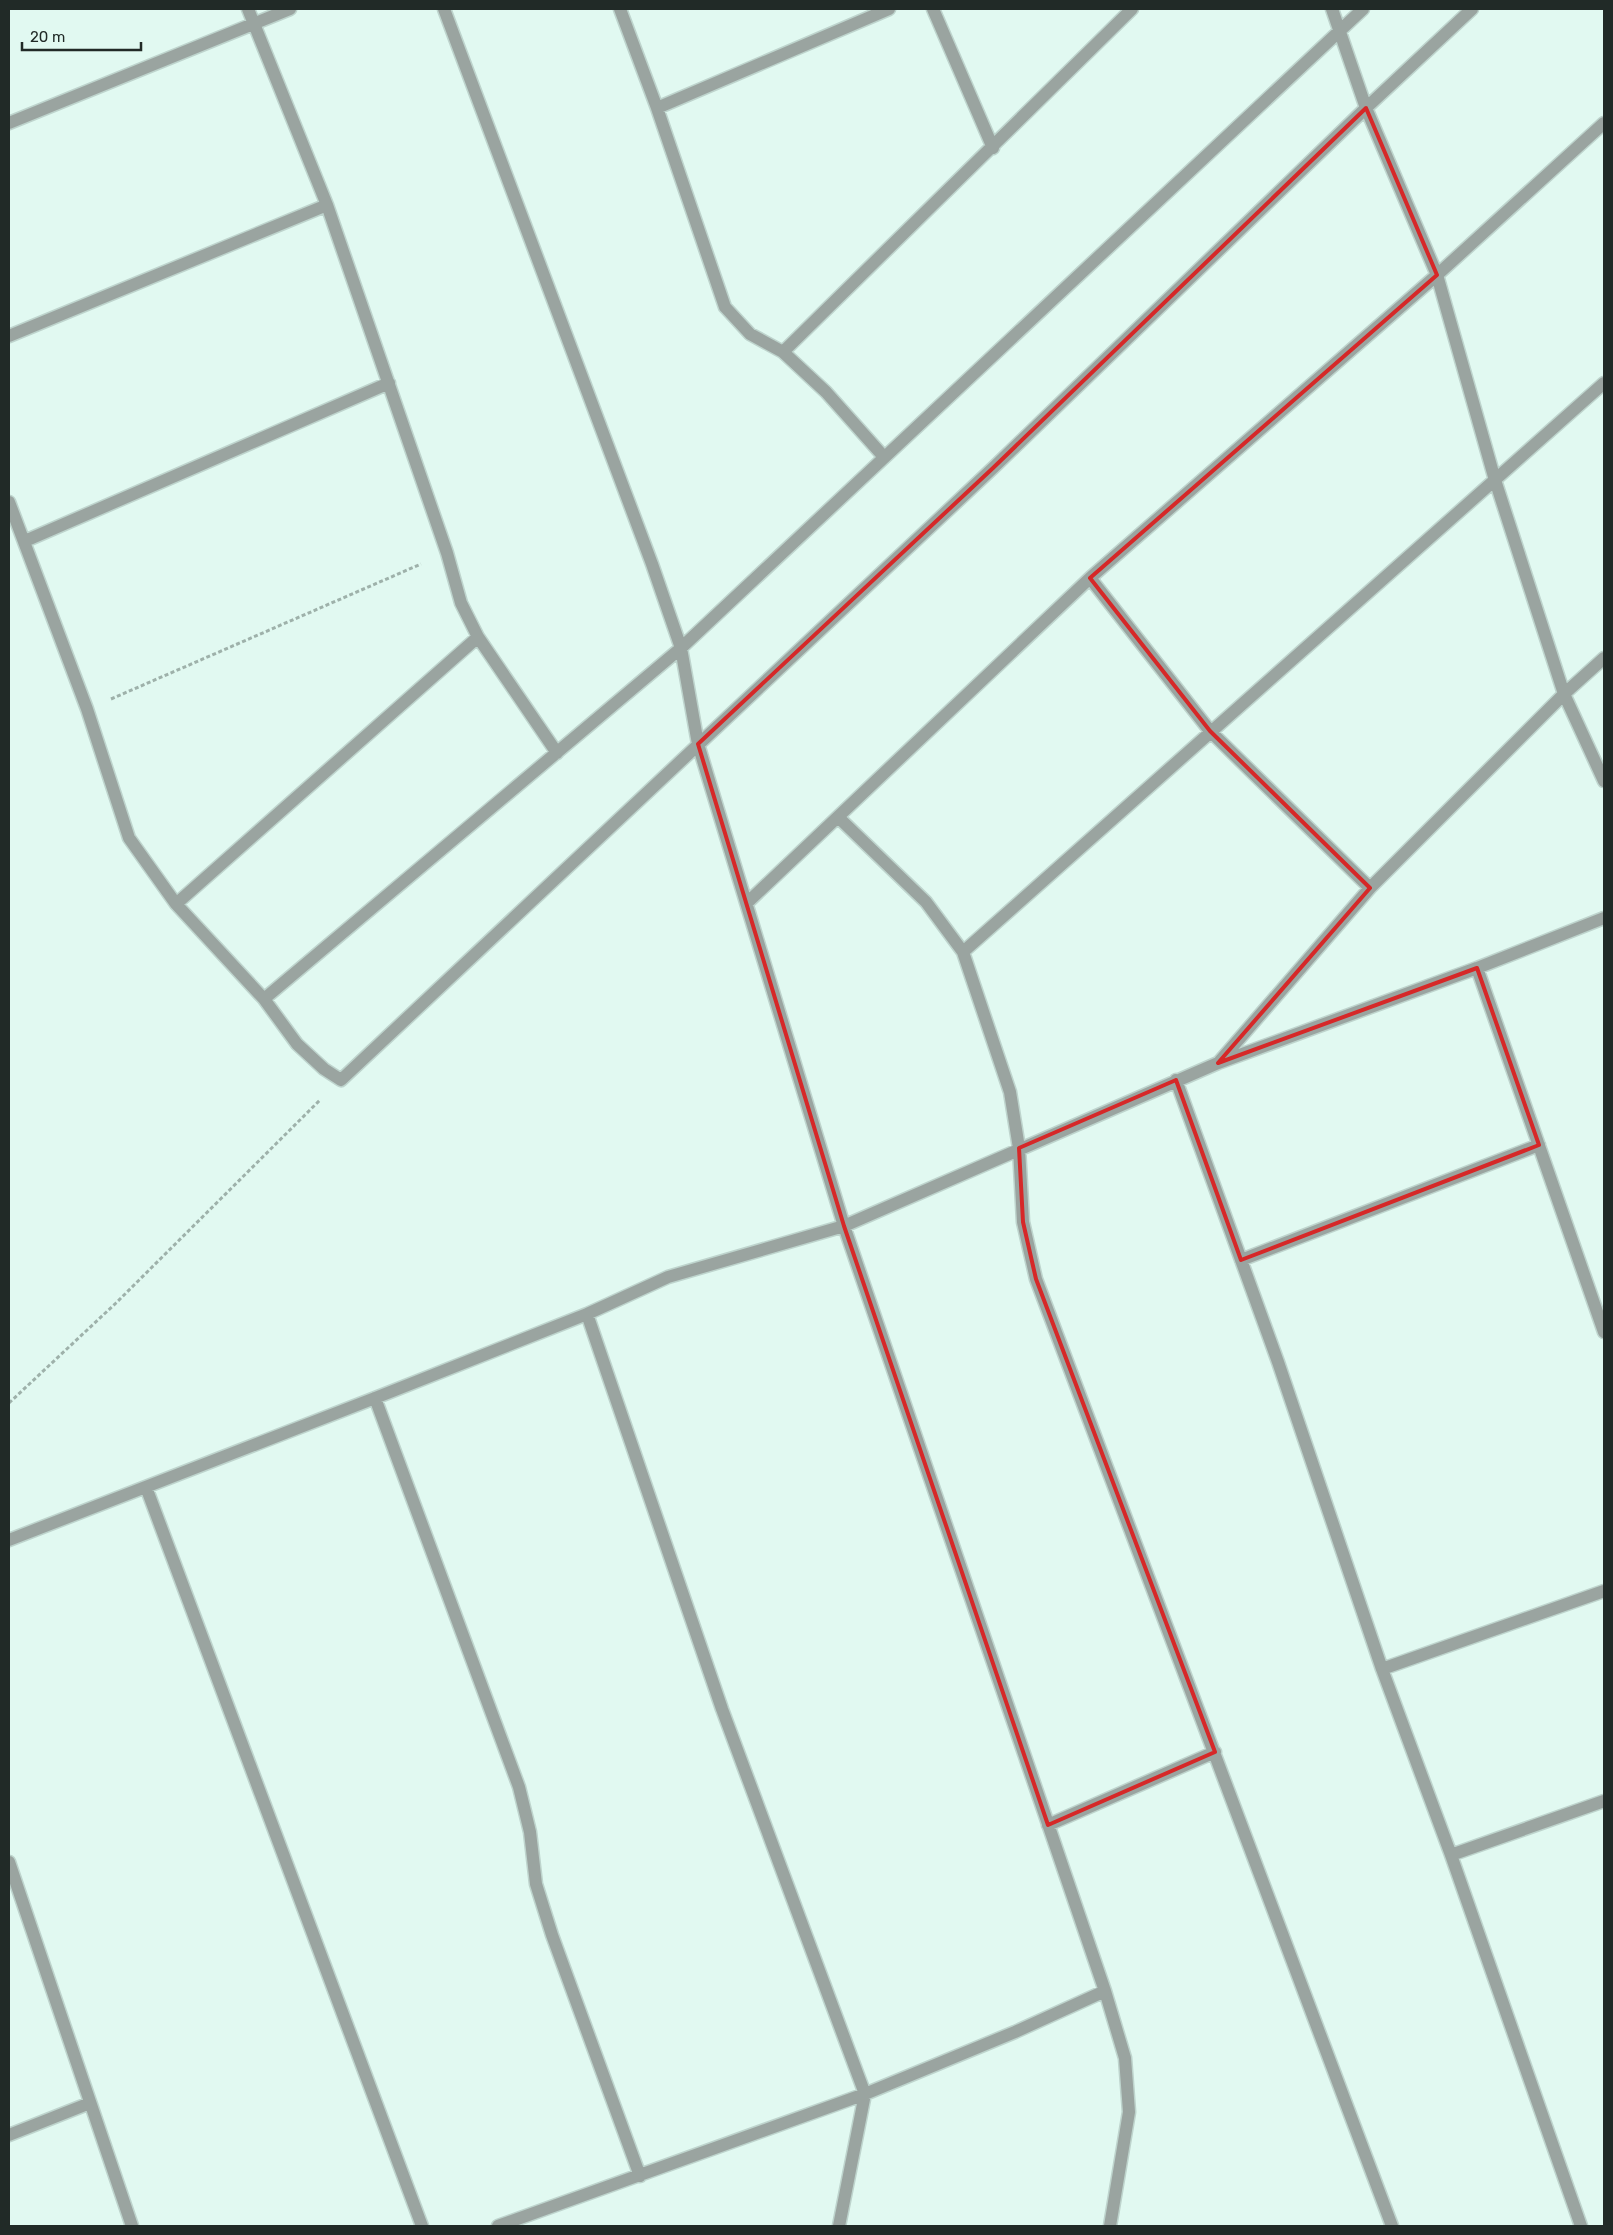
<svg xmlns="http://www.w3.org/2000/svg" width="1613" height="2235" viewBox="0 0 1613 2235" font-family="Rubik,sans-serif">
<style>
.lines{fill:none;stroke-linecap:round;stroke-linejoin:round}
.minor-casing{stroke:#bed4cd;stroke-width:15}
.path{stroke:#9eb1aa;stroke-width:3;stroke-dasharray:4 2.5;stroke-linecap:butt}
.minor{stroke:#9aa4a0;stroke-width:12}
.marked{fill:none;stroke:#d62828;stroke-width:4;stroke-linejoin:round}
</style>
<rect width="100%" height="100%" fill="#e1f9f1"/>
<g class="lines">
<g class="minor-casing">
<path id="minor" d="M248,9L327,205L447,553L461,603L478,637L557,753
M444,9L652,564L681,648L698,744L844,1226L1105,1991L1125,2058L1129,2112L1110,2226
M620,9L657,108L725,307L750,334L783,352L826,392L884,457
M933,9L993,148
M1332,9L1366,108L1437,275L1495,480L1564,694L1604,781
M657,108L889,9
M9,123L290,9
M9,336L327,205
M783,352L1132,9
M9,502L87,709L129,838L176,904L264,999L297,1044L324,1069L341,1080L993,468L1366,108L1472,9
M25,541L389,383
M1090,578L1210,731L1370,888
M838,817L926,902L963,952L1010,1092L1019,1148L1023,1222L1036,1279L1392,2226
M748,902L1090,578L1437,275L1604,123
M176,904L478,637
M963,952L1604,383
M1477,968L1604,1332
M264,999L681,648L1363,9
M1220,1061L1370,888L1564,694L1604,658
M1176,1080L1278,1362L1382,1669L1451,1855L1581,2226
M1241,1260L1539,1145
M587,1314L722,1709L865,2094L839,2226
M375,1398L519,1787L530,1832L536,1884L552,1935L640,2176
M146,1487L422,2226
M9,1540L375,1398L587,1314L668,1277L844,1226L1218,1063L1477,968L1604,918
M1382,1669L1604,1591
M1048,1825L1215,1752
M1451,1855L1604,1801
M9,1862L132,2226
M9,2135L90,2103
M498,2226L865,2094L1015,2032L1105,1991"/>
</g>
<path class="path" d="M111,699L421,564
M9,1403L116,1303L320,1100"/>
<use href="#minor" class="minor"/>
</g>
<path class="marked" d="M1366,108L1437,275L1090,578L1210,731L1370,888L1218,1063L1477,968L1539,1145L1241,1260L1176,1080L1019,1148L1023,1222L1036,1279L1215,1752L1048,1825L844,1226L698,744L993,468Z"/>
<rect width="1613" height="2235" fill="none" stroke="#212a27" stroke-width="20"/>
<path d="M22 42v8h119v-8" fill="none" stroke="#212a27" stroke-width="2.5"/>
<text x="30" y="42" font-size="15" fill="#212a27" stroke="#e1f9f1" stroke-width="4" paint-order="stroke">20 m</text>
</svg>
